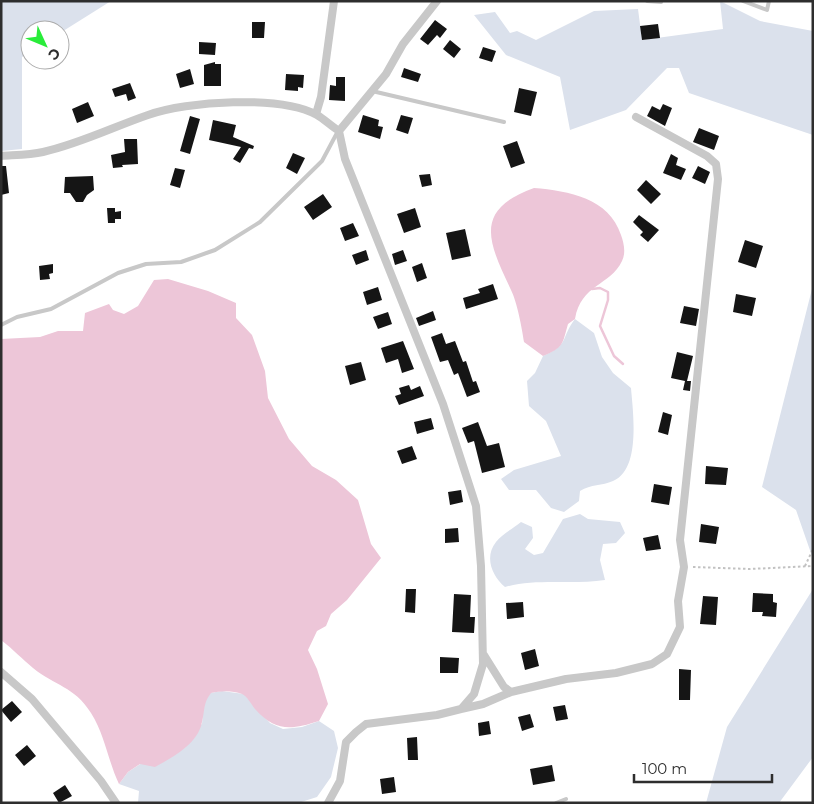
<svg xmlns="http://www.w3.org/2000/svg" width="814" height="804" viewBox="0 0 814 804" font-family="Montserrat,sans-serif">
<style>
.green{fill:#dbe1ec}
.water{fill:#edc6d8}
.lines{fill:none;stroke-linecap:round;stroke-linejoin:round}
.stream{stroke:#edc6d8;stroke-width:2.5}
.building{fill:#151515}
.path{stroke:#c2c2c2;stroke-width:2;stroke-dasharray:2.5 2.5;stroke-linecap:butt}
.lane{stroke:#c8c8c8;stroke-width:4}
.street{stroke:#c8c8c8;stroke-width:8}
</style>
<rect width="100%" height="100%" fill="#fff"/>
<path class="green" d="M1,1H111L60,33V30H30V52L22,57V149L1,151Z
M720,1L760,21L813,31V135L689,93L679,68H667L626,110L570,130L560,77L506,55L474,15L495,12L510,33L517,31L536,40L594,11L638,9L642,40L723,29Z
M813,285V559L796,510L762,487Z
M575,319L594,333L602,357L613,373L631,388C633,412 641,470 613,481C602,486 591,484 580,491L579,501L564,512L551,508L536,490H509L501,479L514,470L561,456L546,421L529,406L527,381L535,373L543,356C570,344 560,339 575,319Z
M580,514L588,519L620,522L625,533L616,543L603,544L600,560L605,580C573,585 534,578 505,587C492,576 484,557 496,542C502,534 514,528 521,522L532,527L533,538L525,549L534,555L543,553L563,519Z
M813,589V757L779,803H706L727,727Z
M222,691L244,694L270,723L283,729L302,727L319,721L334,731L338,748L331,777L317,797L298,803H138L139,791L119,784L128,772L202,724L204,702L210,693Z"/>
<path class="water" d="M534,188C569,191 609,198 621,235C624,243 626,253 622,261C610,286 581,284 575,319L568,324C562,345 564,347 543,356L524,342C522,328 517,302 511,290C489,243 472,210 534,188Z
M168,279L208,291L236,303V318L252,335L265,371L268,398L289,439L312,466L336,480L358,500L371,544L381,558L347,600L331,614L326,626L317,631L308,650L317,669L328,704L319,721C291,730 276,732 255,709C251,704 247,696 242,694C232,690 220,691 211,693C203,703 205,710 202,722C198,744 173,757 155,767L140,764L128,772L119,784C108,761 105,735 91,713C74,686 55,686 33,668C22,659 14,650 1,640V339L40,337L58,331H83L85,313L109,304L113,310L124,314L138,306L154,280Z"/>
<g class="lines">
<path class="stream" d="M592,289L600,288L608,292V300L600,326L614,356L623,364"/>
</g>
<path class="building" d="M435,20L447,29L440,38L437,35L428,45L420,39Z
M252,22H265L264,38H252Z
M658,24L660,38L642,40L640,26Z
M450,40L461,49L454,58L443,49Z
M199,42L216,43L215,55L199,54Z
M483,47L496,51L492,62L479,58Z
M215,62V64H221V86H204V65Z
M404,68L421,74L418,82L401,77Z
M190,69L194,84L180,88L176,74Z
M286,74L304,75L303,88L298,87V91L285,90Z
M336,77H345V101L329,100L330,85L336,86Z
M130,83L136,98L128,101L126,94L115,97L112,89Z
M519,88L537,92L531,116L514,112Z
M88,102L94,116L77,123L72,109Z
M663,104L672,108L665,126L647,116L652,106L660,110Z
M363,115L379,120L378,126L383,127L380,139L358,132Z
M401,115L413,118L408,134L396,130Z
M190,116L200,119L190,154L180,151Z
M213,120L236,125L233,137L254,146L253,149L249,148L240,163L233,159L241,147L209,140Z
M699,128L719,136L714,150L693,142Z
M124,139H137L138,164L122,165L123,167L113,168L111,155L125,152Z
M517,141L525,163L511,168L503,146Z
M293,153L305,158L297,174L286,168Z
M671,154L678,158L676,165L686,169L681,180L663,173Z
M1,166H6L9,193L1,195Z
M698,166L710,172L705,184L692,178Z
M175,168L185,170L180,188L170,185Z
M430,174L432,185L422,187L419,175Z
M93,176L94,190L87,195L83,202H76L70,193H64L65,177Z
M646,180L661,194L651,204L637,190Z
M323,194L332,207L313,220L304,207Z
M107,208H115V212L121,211V219H115V223H108Z
M415,208L421,227L404,233L397,214Z
M639,215L659,230L648,242L640,235L643,232L633,222Z
M353,223L359,236L345,241L340,228Z
M465,229L471,256L452,260L446,233Z
M745,240L763,246L756,268L738,262Z
M366,250L369,260L356,265L352,255Z
M403,250L407,261L395,265L392,254Z
M422,263L427,278L417,282L412,267Z
M53,264V273L49,274L50,279L40,280L39,266Z
M493,284L498,299L466,309L463,298L480,293L478,289Z
M378,287L382,300L367,305L363,292Z
M736,294L756,298L752,316L733,312Z
M684,306L699,309L696,326L680,323Z
M433,311L436,320L419,326L416,318Z
M388,312L392,324L378,329L373,317Z
M442,333L446,344L455,341L463,362L466,361L473,382L476,381L480,392L467,397L458,373L454,375L448,360L440,362L431,337Z
M403,341L414,369L402,373L398,359L386,363L381,348Z
M677,352L693,356L687,381H691L690,391L683,390L685,381L671,378Z
M361,362L366,380L350,385L345,366Z
M409,385L411,390L420,386L424,396L399,405L395,396L401,394L399,388Z
M663,412L672,415L668,435L658,432Z
M431,418L434,429L417,434L414,422Z
M478,422L487,446L499,443L505,467L482,473L474,441L468,443L462,428Z
M412,446L417,459L402,464L397,451Z
M706,466L728,468L726,485L705,484Z
M654,484L672,487L669,505L651,502Z
M461,490L463,502L450,505L448,492Z
M701,524L719,527L716,544L699,542Z
M458,528L459,542L445,543V529Z
M658,535L661,549L646,551L643,538Z
M406,589H416L415,613L405,612Z
M753,593L773,594V602L777,603L776,617L762,616L763,612H752Z
M454,594L471,595L470,617H475L474,633L452,632Z
M703,596L718,597L716,625L700,624Z
M523,602L524,617L507,619L506,603Z
M535,649L539,666L525,670L521,653Z
M440,657L459,658L458,673H440Z
M679,669L691,670L690,700H679Z
M12,701L22,712L11,722L1,710Z
M565,705L568,719L556,721L553,707Z
M530,714L534,727L522,731L518,717Z
M489,721L491,734L479,736L478,723Z
M417,737L418,760H408L407,738Z
M27,745L36,756L24,766L15,755Z
M552,765L555,781L533,785L530,769Z
M394,777L396,792L382,794L380,779Z
M65,785L72,796L59,803L53,793Z"/>
<g class="lines">
<path class="path" d="M805,566L813,549
M693,567L750,569L813,566"/>
<path class="lane" d="M647,1L661,2
M743,1L767,10L769,1
M372,91L504,122
M1,325L17,317L51,309L118,273L146,264L181,262L215,250L260,222L322,161L338,131
M556,803L566,799"/>
<path class="street" d="M316,114L321,97L334,1
M339,131L386,74L403,44L437,1
M1,156C15,155 30,155 43,152C79,144 113,127 148,115C187,101 280,95 317,115C324,119 331,126 339,131L345,159L443,404L476,506L481,566L483,664L474,694L461,709L437,715L366,724L356,732L346,742L340,781L328,803
M484,655L504,687L511,692L566,679L616,673L652,664L667,654L680,627L678,601L684,567L680,540L718,179L716,164L707,156L636,117
M1,672L32,699L101,781L116,803
M461,709L483,704L511,692"/>
</g>
<rect width="814" height="804" fill="none" stroke="#2e2e2e" stroke-width="5"/>
<g transform="translate(45 45) rotate(134)"><circle r="24" fill="#ffffff" stroke="#ababab"/>
<path d="M0-4L9 19L0 12L-9 19Z" fill="#29ec3a"/>
<text y="-8" font-size="14" font-weight="bold" text-anchor="middle" fill="#2e2e2e">С</text>
</g>
<path d="M634 774v8h138v-8" fill="none" stroke="#2e2e2e" stroke-width="2.5"/>
<text x="642" y="774" font-size="15" fill="#2e2e2e" stroke="#ffffff" stroke-width="4" paint-order="stroke">100 m</text>
</svg>
